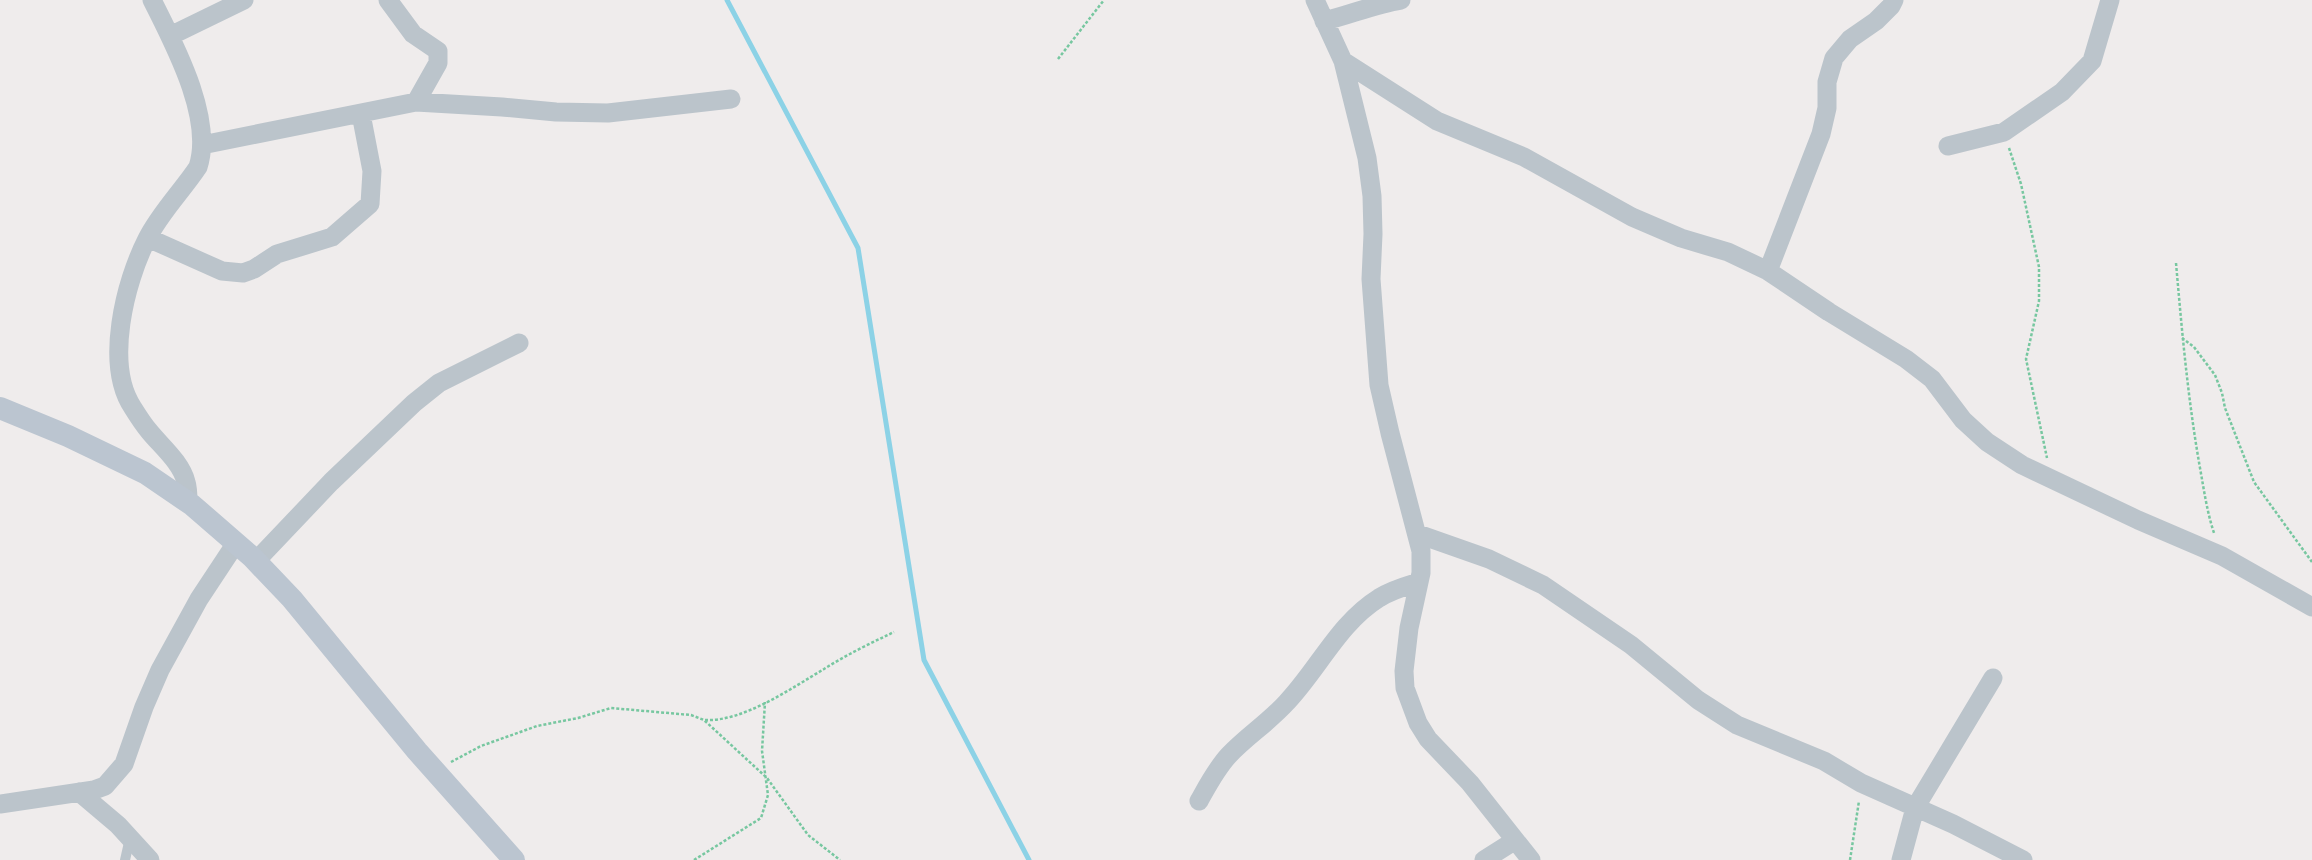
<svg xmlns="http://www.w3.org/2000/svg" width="2312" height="860" viewBox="0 0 2312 860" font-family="'Alegreya Sans',sans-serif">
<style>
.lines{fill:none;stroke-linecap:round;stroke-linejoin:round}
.stream{stroke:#8cd2e6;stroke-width:5}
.path{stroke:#77c7a0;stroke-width:2.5;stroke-dasharray:3 2;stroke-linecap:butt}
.lane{stroke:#bbc4cb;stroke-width:10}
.street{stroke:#bbc4cb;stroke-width:19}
.secondary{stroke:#bbc5d0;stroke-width:22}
</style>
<rect width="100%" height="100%" fill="#efecec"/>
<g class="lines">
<path class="stream" d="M727,0L858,248L924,660L1029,860"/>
<path class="path" d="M1058,59L1104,0
M2009,148L2021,184L2039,267V301L2026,359L2047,458
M2176,263C2182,332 2188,400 2200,468C2204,490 2207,512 2214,533
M2182,338L2194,347L2215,375L2222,393L2225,408L2254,482L2312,562
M705,720C743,722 792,688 824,669C846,655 871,643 894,632
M451,762L481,746L537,726L578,718L611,708L691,715L704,720L767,778L808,835L840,860
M694,860L761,818L768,795L762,751L765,702
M1850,860L1859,801"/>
<path class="lane" d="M125,860L130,838"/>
<path class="street" d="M152,0C174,44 214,118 198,167C182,191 160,213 147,239C125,282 104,365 133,408C138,416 143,424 149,431C161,446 181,462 186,482C188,488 188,496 188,503
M388,0L413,34L438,51V63L416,102
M1315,0L1343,61L1367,158L1372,196L1373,234L1371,279L1379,385L1390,433L1421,551V573L1409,628L1404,671L1405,688L1418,723L1428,739L1470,783L1531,860
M1324,21C1350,15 1375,4 1401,0
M170,36L244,0
M1343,61L1437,121L1524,157L1632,217L1681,238L1728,252L1768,271L1829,312L1906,359L1932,379L1963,420L1987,442L2022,465L2138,520L2222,556L2312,607
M202,145L416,102L502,107L556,112L608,113L731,99
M1948,146L2004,132L2062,92L2092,61L2110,0
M148,238L222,271L243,273L254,269L277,254L332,237L370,204L372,171L361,114
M1768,271L1821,134L1827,108V82L1834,58L1850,39L1876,21L1891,6L1894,0
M1418,534L1489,559L1543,585L1631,645L1698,700L1737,725L1824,761L1861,783L1953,824L2023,860
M256,561L331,482L414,403L439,383L519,343
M79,792L118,825L150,860
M1199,801C1208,785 1216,769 1229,755C1247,736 1269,722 1287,702C1319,668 1339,623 1379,598C1391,590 1406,586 1419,582
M0,804L94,790L105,786L124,764L144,707L160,670L199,599L236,543
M1484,860L1514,841
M1901,860L1915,808L1993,678"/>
<path class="secondary" d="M0,408L68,436L145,473L192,505L252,557L292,599L417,751L514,860"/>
</g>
</svg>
